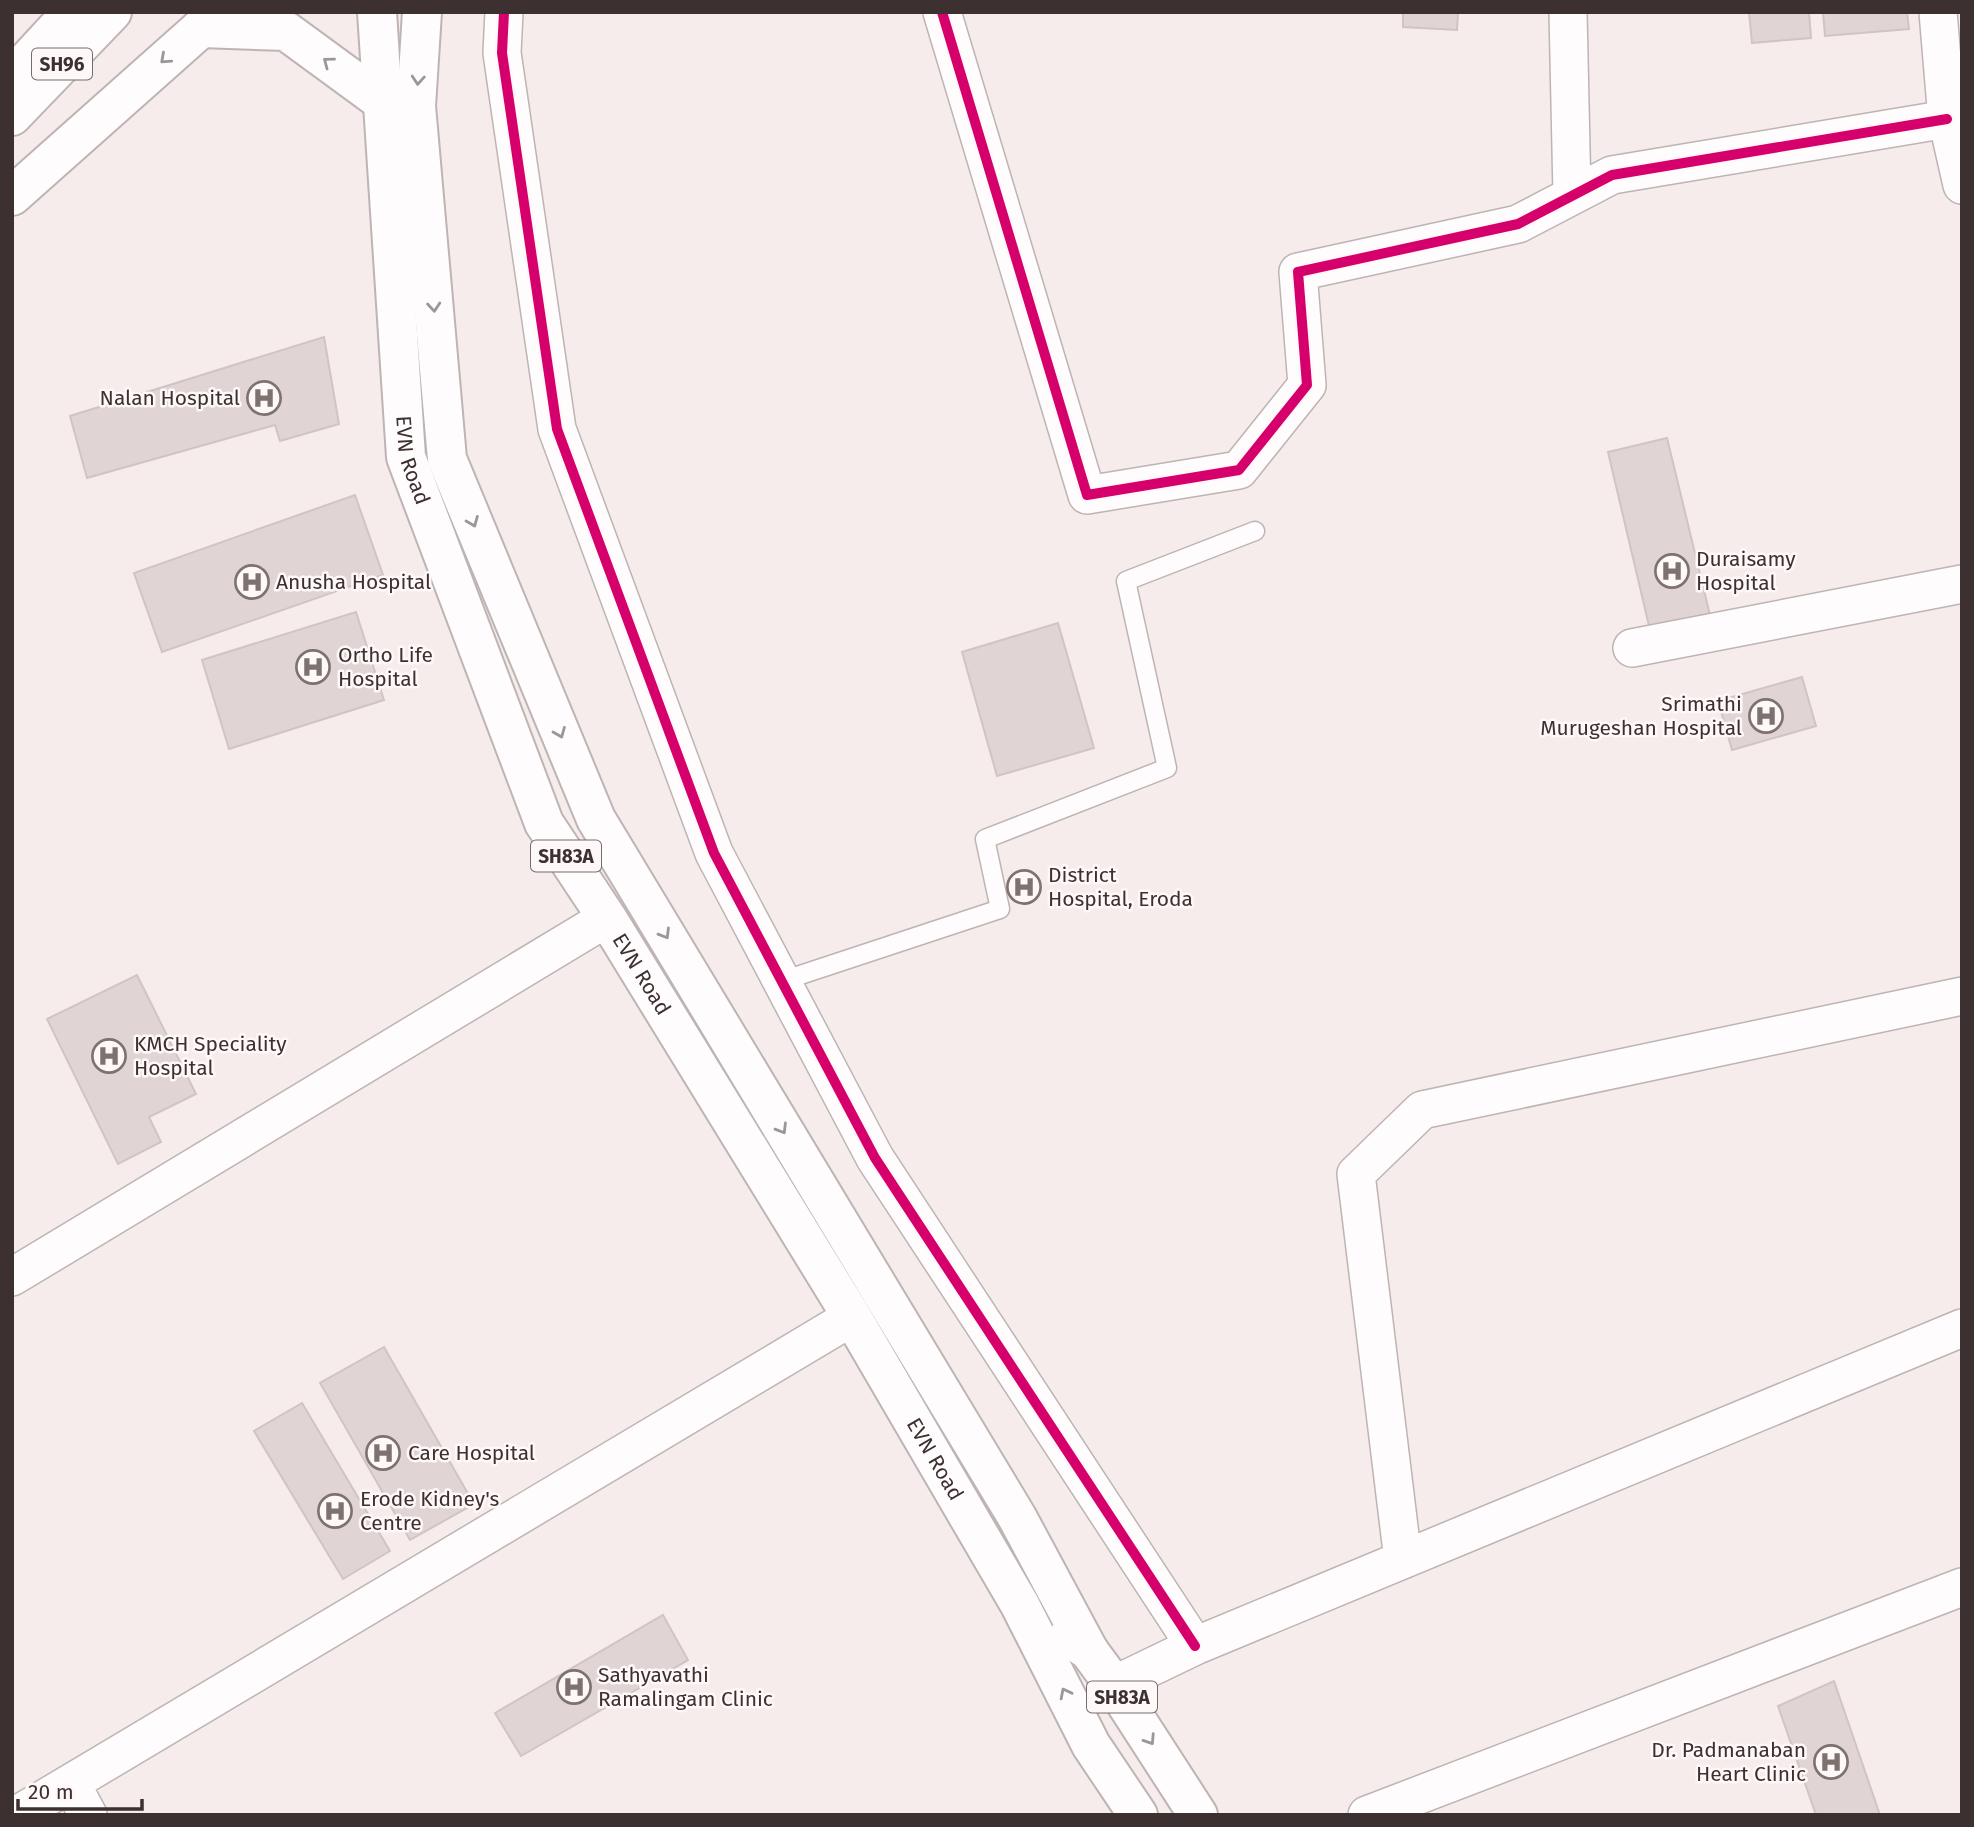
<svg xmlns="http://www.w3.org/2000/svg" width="1974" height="1827" viewBox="0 0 1974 1827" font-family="'Fira Sans',sans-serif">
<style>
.building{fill:#e0d4d4;stroke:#d0c5c4;stroke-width:2}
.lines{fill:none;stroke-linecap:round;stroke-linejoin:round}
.service-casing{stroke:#beb4b3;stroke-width:21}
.minor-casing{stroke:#beb4b3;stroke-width:40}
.primary-casing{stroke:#beb4b3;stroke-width:42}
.service{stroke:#fefcfc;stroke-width:18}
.minor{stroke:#fefcfc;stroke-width:37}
.primary{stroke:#fefcfc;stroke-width:38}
.cycleway-casing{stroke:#fff8f8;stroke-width:15}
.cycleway{stroke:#d6006c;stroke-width:10}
.oneway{stroke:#9e9696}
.labels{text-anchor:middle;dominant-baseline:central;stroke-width:5;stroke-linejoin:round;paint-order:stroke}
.shield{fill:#fff8f8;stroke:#776c6c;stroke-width:2}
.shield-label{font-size:19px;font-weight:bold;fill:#3d3030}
.poi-label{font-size:21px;fill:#3d3030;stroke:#fff8f8;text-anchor:start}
.street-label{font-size:21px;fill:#3d3030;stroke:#fff8f8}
</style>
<rect width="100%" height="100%" fill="#f6eceb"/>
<path class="building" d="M1403,12H1458L1457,30L1403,27Z
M1749,12H1809L1811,38L1752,43Z
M1823,12H1907L1909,29L1825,36Z
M324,337L339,424L280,441L275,425L87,478L70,416Z
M1667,438L1710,615L1650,630L1608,452Z
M355,495L383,575L162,652L134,573Z
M356,612L384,700L229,749L202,660Z
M1058,623L1094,748L997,776L962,652Z
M1802,677L1816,726L1732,750L1718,701Z
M137,975L196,1094L149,1117L161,1142L118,1164L47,1019Z
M384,1347L474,1504L410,1540L320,1383Z
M302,1403L390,1551L343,1579L254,1431Z
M663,1615L688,1660L521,1756L495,1713Z
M1834,1681L1880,1815H1816L1778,1706Z"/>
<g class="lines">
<g class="service-casing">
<path id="service" d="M782,981L1000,909L985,839L1167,768L1126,581L1255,531"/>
</g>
<g class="minor-casing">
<path id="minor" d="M504,12L502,53L557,429L714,853L875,1158L1195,1646
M942,12L1087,495L1239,470L1307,385L1298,272L1518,224L1612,175L1947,119
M1568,12L1572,195
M1938,12L1947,119L1962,185
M1632,648L1962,584
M12,1277L607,918
M1403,1560L1356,1174L1422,1110L1962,996
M1114,1685L1195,1646L1962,1328
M71,1783L88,1815
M17,1815L852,1317
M1367,1815L1962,1587"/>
</g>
<g class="primary-casing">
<g id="primary">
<path id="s1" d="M377,12L406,457L544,823L607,918L852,1317L1020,1605L1091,1745L1138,1815"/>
<path d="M422,12L416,106L447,459L596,819L1017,1517L1089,1651"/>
<path d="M201,28L286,31L383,102"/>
<path d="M12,77L72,12"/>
<path d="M12,116L112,12"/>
<path d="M12,196L201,28L215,12"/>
<path d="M1068,1637L1089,1651L1114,1685L1198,1815"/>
</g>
</g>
<use href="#service" class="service"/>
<use href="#minor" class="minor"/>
<use href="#primary" class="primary"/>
<g class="cycleway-casing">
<path id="cycleway" d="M504,12L502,53L557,429L714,853L875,1158L1195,1646
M942,12L1087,495L1239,470L1307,385L1298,272L1518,224L1612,175L1947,119"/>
</g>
<use href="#cycleway" class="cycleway"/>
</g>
<defs><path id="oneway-chevron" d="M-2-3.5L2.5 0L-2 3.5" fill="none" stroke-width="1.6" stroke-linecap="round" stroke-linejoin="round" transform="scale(1.75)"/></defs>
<g class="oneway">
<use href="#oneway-chevron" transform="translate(165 59) rotate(138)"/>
<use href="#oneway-chevron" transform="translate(328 62) rotate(-143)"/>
<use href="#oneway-chevron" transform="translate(418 80) rotate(94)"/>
<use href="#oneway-chevron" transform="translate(434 307) rotate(85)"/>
<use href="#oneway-chevron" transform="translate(473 522) rotate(68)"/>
<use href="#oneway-chevron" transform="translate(560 733) rotate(68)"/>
<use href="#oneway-chevron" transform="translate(665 934) rotate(59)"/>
<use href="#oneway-chevron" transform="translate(782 1129) rotate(59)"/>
<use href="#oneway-chevron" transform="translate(1065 1693) rotate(-117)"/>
<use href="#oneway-chevron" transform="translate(1150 1740) rotate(57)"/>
</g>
<defs>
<g id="hospital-ring" transform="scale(1.75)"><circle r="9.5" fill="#fff8f8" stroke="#7e7271" stroke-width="1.5"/><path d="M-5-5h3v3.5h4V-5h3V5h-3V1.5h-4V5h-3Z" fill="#7e7271"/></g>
</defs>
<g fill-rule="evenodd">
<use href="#hospital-ring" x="264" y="398"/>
<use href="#hospital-ring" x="1672" y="571"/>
<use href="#hospital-ring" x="252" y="582"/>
<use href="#hospital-ring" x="313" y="667"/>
<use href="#hospital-ring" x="1766" y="716"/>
<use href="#hospital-ring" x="1024" y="887"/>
<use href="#hospital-ring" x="109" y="1056"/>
<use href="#hospital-ring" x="383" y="1453"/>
<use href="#hospital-ring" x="335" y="1511"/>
<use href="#hospital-ring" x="574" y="1687"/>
<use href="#hospital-ring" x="1831" y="1762"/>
</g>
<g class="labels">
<g class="shield">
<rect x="32" y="48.5" width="60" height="31" rx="5"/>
<rect x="531" y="840.5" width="70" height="31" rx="5"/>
<rect x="1087" y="1681.5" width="70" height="31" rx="5"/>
</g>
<g class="shield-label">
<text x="62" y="64">SH96</text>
<text x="566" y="856">SH83A</text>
<text x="1122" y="1697">SH83A</text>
</g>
<g class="poi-label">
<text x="240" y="398" text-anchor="end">Nalan Hospital</text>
<text x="1696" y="559">Duraisamy<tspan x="1696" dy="24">Hospital</tspan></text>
<text x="276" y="582">Anusha Hospital</text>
<text x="338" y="655">Ortho Life<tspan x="338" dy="24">Hospital</tspan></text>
<text x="1742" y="704" text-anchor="end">Srimathi<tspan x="1742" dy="24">Murugeshan Hospital</tspan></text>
<text x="1048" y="875">District<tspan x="1048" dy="24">Hospital, Eroda</tspan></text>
<text x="134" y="1044">KMCH Speciality<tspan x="134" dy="24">Hospital</tspan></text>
<text x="408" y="1453">Care Hospital</text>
<text x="360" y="1499">Erode Kidney's<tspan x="360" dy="24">Centre</tspan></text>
<text x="598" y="1675">Sathyavathi<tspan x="598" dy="24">Ramalingam Clinic</tspan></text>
<text x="1806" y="1750" text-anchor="end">Dr. Padmanaban<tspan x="1806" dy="24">Heart Clinic</tspan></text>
</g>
<g class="street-label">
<text stroke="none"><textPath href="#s1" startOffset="450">EVN Road</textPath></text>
<text stroke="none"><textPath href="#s1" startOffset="1017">EVN Road</textPath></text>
<text stroke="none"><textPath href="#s1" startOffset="1584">EVN Road</textPath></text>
</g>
</g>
<rect width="1974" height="1827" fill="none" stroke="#3d3030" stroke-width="28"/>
<path d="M18 1799v10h124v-10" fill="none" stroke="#3d3030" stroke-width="3.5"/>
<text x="28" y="1799" font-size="21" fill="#3d3030" stroke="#fff8f8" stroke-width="5" paint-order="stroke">20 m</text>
</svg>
